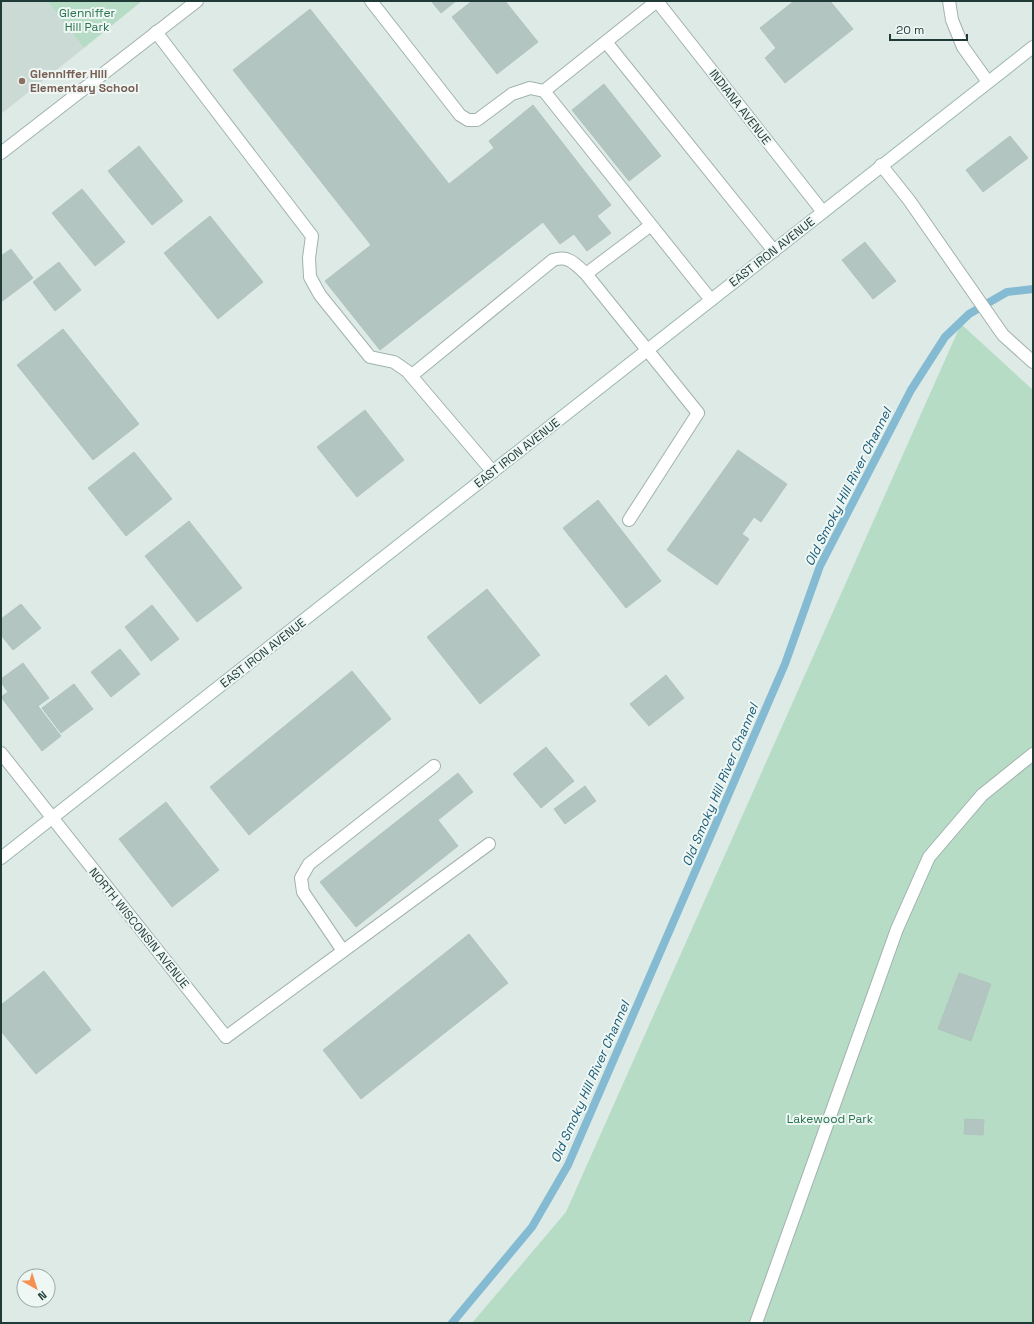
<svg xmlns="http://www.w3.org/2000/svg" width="1034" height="1324" viewBox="0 0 1034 1324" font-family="'Space Grotesk',sans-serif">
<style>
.built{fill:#ccdad6}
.green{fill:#b6dcc6}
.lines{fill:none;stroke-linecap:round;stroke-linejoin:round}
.stream{stroke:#84bbd2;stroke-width:8}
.building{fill:#b3c5c0;stroke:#b0c4be}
.lane-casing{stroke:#a1b2ae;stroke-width:14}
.street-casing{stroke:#a1b2ae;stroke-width:14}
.secondary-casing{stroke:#9db6b0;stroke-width:14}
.lane{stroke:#fff;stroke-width:12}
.street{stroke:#fff;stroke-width:12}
.secondary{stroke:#fff;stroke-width:12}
.education-dot{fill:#8d6e63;stroke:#eef7f4;stroke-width:1.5}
.labels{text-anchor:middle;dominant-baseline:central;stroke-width:4;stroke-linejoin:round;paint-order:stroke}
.park-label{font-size:12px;fill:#29724f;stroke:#eef7f4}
.education-label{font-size:12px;font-weight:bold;fill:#785e54;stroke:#eef7f4;text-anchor:start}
.street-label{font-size:12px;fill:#1f3a37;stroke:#eef7f4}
.water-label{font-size:13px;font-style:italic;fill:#185a77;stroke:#eef7f4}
</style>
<rect width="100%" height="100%" fill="#deeae6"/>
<path class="built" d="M1,1H47L84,48L1,114Z"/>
<path class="green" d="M47,1H142L84,48Z
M961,324L1033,390V1323H472L566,1212Z"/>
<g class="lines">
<path class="stream" d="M452,1323L532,1227L568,1165L785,664L820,566L911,390L945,337L969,314L1007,292L1033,289"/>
</g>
<path class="building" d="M431,1H456L441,13Z
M472,1H505L538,42L497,74L452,17Z
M794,1H830L853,29L785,83L765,58L776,48L760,28Z
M310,9L449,184L494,148L489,141L533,105L611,205L597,216L611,233L587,251L574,234L560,244L543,222L380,350L325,281L371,245L233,70Z
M604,84L661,156L629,181L572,110Z
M1010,136L1028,158L983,192L966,170Z
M139,146L183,201L152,225L108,171Z
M82,189L125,242L95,266L52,213Z
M210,216L263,282L218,319L164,253Z
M865,242L896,281L873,299L842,260Z
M11,249L33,278L1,302V256Z
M59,262L81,290L55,311L33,282Z
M63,329L139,424L93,460L17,365Z
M365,410L404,460L357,497L317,447Z
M738,450L787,484L761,522L754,517L742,534L749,539L717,585L667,550Z
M134,452L172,499L126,536L88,488Z
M598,500L661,581L626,608L563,528Z
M189,521L242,588L197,622L145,556Z
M487,589L540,655L480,704L427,637Z
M21,604L41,628L13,650L1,635V619Z
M152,605L179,639L151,661L125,627Z
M120,649L140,674L111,697L91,672Z
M23,663L49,698L38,706L61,736L42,751L1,697L8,692L1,682V679Z
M352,671L391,719L249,835L210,787Z
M666,675L684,698L649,726L630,704Z
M74,684L93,709L61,733L42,708Z
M546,747L574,781L541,808L513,774Z
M458,773L473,792L438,820L458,846L356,927L320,882Z
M585,786L596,801L565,824L554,809Z
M166,802L219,870L172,907L119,839Z
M469,934L508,983L361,1099L323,1050Z
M44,971L91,1030L36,1074L1,1031V1005Z
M959,973L991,984L971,1041L938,1029Z
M965,1119L984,1120L983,1135L964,1134Z"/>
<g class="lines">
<g class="lane-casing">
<path id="lane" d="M371,1L460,115L468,120H477L512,94L530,88L544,91L711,300
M949,1L952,20L963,47L988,82
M156,32L312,236L309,258L310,277L320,295L370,357L394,362L407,371L493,472
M606,42L774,251
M544,91L657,1
M586,274L651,225
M411,376L553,260C569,255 575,264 586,274L698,413L629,520
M343,951L303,892L301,878L309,864L434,766
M226,1037L489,844
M756,1323L897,929L929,857L982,795L1033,754"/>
</g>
<g class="street-casing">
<path id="street" d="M657,1L823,212
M1,153L197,1
M881,165L909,200L1003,335L1033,362
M1,753L226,1037"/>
</g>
<g class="secondary-casing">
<path id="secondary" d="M1,858L1033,47"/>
</g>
<use href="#lane" class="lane"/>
<use href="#street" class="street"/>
<use href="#secondary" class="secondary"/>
</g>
<circle class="education-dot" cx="22" cy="81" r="4"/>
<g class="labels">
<g class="park-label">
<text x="87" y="13">Glenniffer<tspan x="87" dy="14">Hill Park</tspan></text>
<text x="830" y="1119">Lakewood Park</text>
</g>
<g class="education-label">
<text x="30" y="74">Glenniffer Hill<tspan x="30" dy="14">Elementary School</tspan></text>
</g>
<g class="street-label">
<text transform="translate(740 107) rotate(52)">INDIANA AVENUE</text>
<text transform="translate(772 252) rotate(-38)">EAST IRON AVENUE</text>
<text transform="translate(517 453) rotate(-38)">EAST IRON AVENUE</text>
<text transform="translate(263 653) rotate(-38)">EAST IRON AVENUE</text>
<text transform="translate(139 928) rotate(51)">NORTH WISCONSIN AVENUE</text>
</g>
<g class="water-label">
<text transform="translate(848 487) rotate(-63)">Old Smoky Hill River Channel</text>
<text transform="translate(720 785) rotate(-67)">Old Smoky Hill River Channel</text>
<text transform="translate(590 1082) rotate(-66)">Old Smoky Hill River Channel</text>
</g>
</g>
<rect width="1034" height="1324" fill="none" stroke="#1f3a37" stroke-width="4"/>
<g transform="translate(36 1288) rotate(141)"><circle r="19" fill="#eef7f4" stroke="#9baba8"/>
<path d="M0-3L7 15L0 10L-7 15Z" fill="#f59051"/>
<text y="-6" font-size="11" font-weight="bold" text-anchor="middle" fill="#1f3a37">N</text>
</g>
<path d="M890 34v6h77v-6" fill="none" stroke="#1f3a37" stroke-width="2"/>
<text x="896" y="34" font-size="12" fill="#1f3a37" stroke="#eef7f4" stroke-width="3" paint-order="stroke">20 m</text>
</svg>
